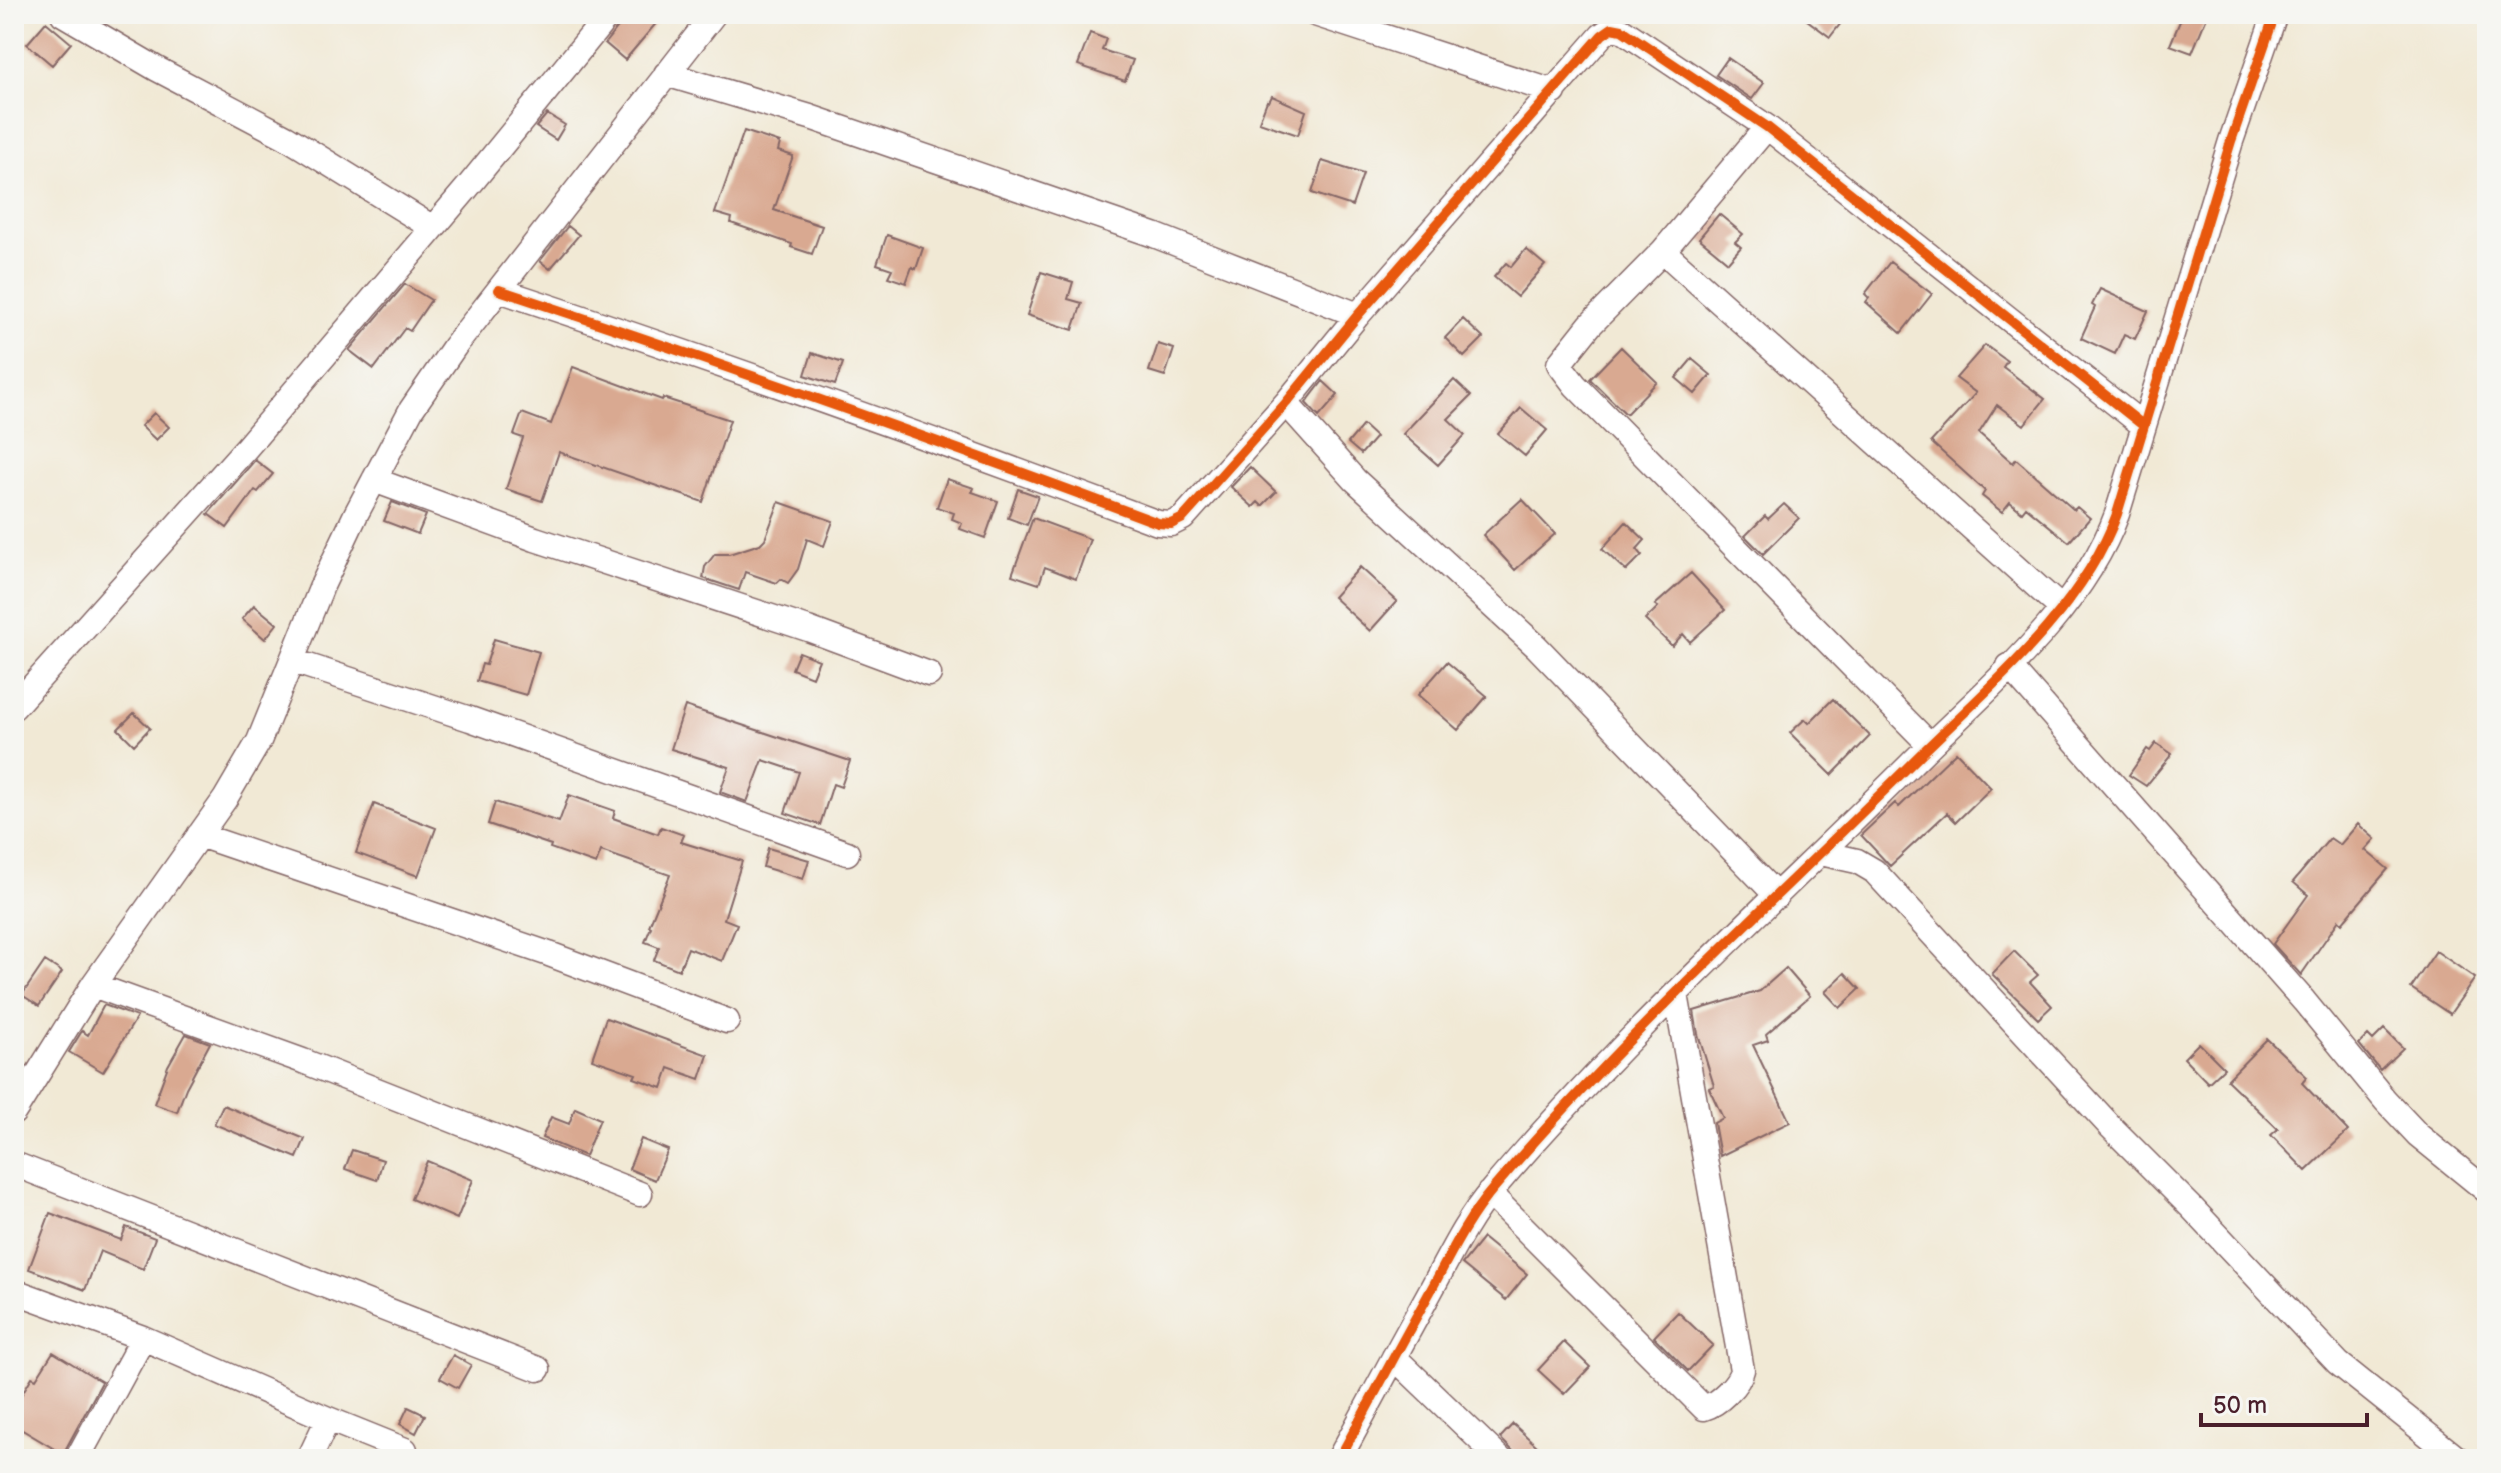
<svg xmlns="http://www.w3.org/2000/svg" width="2501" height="1473" viewBox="0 0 2501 1473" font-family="'Balsamiq Sans',sans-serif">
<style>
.building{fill:#d9a991}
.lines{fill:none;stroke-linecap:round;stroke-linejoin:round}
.minor-casing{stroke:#846666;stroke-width:27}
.minor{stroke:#fff;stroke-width:24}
.cycleway-casing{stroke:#f6f6f2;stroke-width:15}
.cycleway{stroke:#e8590c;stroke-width:10}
</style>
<rect width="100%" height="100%" fill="#f6f6f2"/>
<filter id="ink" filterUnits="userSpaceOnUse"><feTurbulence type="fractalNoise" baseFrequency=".0125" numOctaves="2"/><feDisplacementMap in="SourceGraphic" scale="16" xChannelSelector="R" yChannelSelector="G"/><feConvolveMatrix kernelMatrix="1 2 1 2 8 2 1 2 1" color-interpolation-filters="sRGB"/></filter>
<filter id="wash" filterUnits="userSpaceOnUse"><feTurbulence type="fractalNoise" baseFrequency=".006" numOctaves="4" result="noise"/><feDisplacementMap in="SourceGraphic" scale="32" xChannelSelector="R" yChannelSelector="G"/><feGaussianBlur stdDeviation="1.8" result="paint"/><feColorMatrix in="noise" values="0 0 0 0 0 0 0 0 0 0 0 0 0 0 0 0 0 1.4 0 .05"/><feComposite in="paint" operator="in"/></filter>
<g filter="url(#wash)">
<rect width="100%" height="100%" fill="#f1e9d5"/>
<g id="blocks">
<path class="building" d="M624,14H664L625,60L605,43L621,23Z
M1799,14H1848L1830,37Z
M2183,14H2208L2192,53L2170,45Z
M46,22L71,43L52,65L27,44Z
M1090,33L1106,39L1102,50L1133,60L1125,81L1078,65Z
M1728,58L1764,83L1752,99L1716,75Z
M1272,96L1306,111L1298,135L1259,122L1267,101L1269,102Z
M547,114L565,125L556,140L536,127Z
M744,131L780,143L778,151L793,156L774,210L822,226L812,254L791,247L792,244L731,223L732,218L715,213Z
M1322,161L1363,174L1352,206L1312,193Z
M1719,214L1743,234L1735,242L1741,247L1728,262L1699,238Z
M568,226L579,235L550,269L540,261Z
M887,235L923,248L916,269L912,267L906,283L888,277L892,269L877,264Z
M1526,249L1545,265L1517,297L1494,277L1506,263L1511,267Z
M1890,262L1932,294L1901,333L1866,302L1869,298L1865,294Z
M1041,272L1073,282L1068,299L1082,303L1073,330L1027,315Z
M405,284L431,300L410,331L405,328L374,369L349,350Z
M2100,289L2148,311L2135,339L2124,334L2115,354L2081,338L2095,307L2092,305Z
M1463,319L1483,338L1464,357L1445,338Z
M1158,344L1174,349L1165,376L1149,371Z
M1985,345L2007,361L2003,367L2045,399L2024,425L1997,405L1979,433L2013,463L2016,459L2074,510L2077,507L2090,518L2069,542L2026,507L2022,512L2010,502L2002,512L1982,496L1985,491L1931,442L1976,393L1956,378Z
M1621,347L1657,382L1626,414L1590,379Z
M812,353L843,363L835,385L805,375Z
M1692,359L1711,375L1695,394L1676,378Z
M573,367L662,400L663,398L730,420L703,502L559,452L542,501L506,489L523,438L514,435L522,413L551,424Z
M1454,380L1471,396L1448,419L1465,435L1438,465L1403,434Z
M1323,381L1338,395L1319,417L1306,403Z
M1521,408L1547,430L1525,456L1498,434Z
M154,413L169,427L156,440L141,426Z
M1363,425L1376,437L1361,454L1348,443Z
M255,460L273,474L258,492L255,490L227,528L208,514Z
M1250,467L1276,492L1262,506L1258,502L1253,507L1231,487Z
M947,479L974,488L972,492L998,501L985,538L960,529L962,523L952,519L954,513L937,507Z
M1018,489L1038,496L1027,525L1008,518Z
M1522,499L1555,534L1515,570L1483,535Z
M392,502L426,515L418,534L384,521Z
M779,502L833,521L824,546L807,539L798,569L788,583L781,579L777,583L745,572L739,590L703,578L705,567L715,554H729L760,544L765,539Z
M1784,504L1799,518L1763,554L1745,536L1765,516L1768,519Z
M1033,518L1090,539L1076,579L1045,567L1039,584L1012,575Z
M1626,522L1645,540L1637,549L1642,555L1626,571L1602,549Z
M1360,567L1397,601L1370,631L1333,597Z
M1691,573L1725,610L1690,642L1683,634L1672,646L1645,620L1658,607L1655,605Z
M254,605L277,624L265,639L242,619Z
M494,639L539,652L526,695L477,681L482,664L486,665Z
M799,652L819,660L812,677L792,669Z
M1447,662L1487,696L1458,730L1418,695Z
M1833,699L1870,736L1832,775L1790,733L1805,719L1809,723Z
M685,706L850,761L841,787L833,784L820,825L785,813L799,772L763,760L747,802L720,792L729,767L671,749Z
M134,713L150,728L134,745L118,729Z
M2156,743L2172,754L2146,786L2129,775L2147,749L2150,751Z
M1956,752L1991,788L1956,822L1947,813L1890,866L1861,835L1895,803L1899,807Z
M569,795L615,811L613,818L658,834L661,827L684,835L681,842L742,861L724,919L737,924L722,961L688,948L679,970L654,960L659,947L645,942L651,927L649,926L670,875L601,851L596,864L550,848L551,845L488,824L495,802L559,822Z
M374,804L436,828L418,876L356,853Z
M2358,824L2375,839L2365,850L2388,869L2342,923L2339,920L2301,975L2273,944L2308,895L2293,882L2330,838L2340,845Z
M768,848L809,860L803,879L763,867Z
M2014,951L2038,975L2030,982L2052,1006L2038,1019L1992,974Z
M2436,951L2475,978L2450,1014L2411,988Z
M45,961L62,972L39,1006L22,995Z
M1786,968L1810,996L1766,1034L1768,1040L1753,1045L1790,1122L1720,1156L1714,1123L1723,1118L1709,1088L1714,1086L1698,1034L1694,1011L1760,991Z
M1845,973L1860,989L1840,1008L1825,992Z
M104,1005L137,1017L103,1072L69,1052L82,1031L88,1035Z
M606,1018L708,1055L700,1079L669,1068L662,1088L634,1078L636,1074L592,1059Z
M2384,1029L2403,1048L2380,1070L2359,1044L2368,1035L2373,1040Z
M186,1034L210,1043L186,1088L177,1112L154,1104L168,1066Z
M2267,1039L2307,1077L2302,1083L2348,1131L2306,1171L2271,1135L2278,1129L2227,1080Z
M2199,1043L2224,1068L2208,1083L2184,1058Z
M223,1105L305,1139L297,1158L214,1124Z
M575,1108L600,1119L585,1156L542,1138L551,1117L569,1124Z
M641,1139L668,1150L655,1180L629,1169Z
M352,1150L383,1160L377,1180L345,1169Z
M427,1161L473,1180L457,1219L411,1199Z
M50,1213L121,1240L126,1227L155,1238L143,1269L100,1251L85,1290L29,1269Z
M1483,1238L1527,1274L1506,1300L1462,1264Z
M1678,1312L1713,1345L1688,1371L1654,1337Z
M1564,1342L1590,1367L1564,1394L1538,1370Z
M53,1352L102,1382L63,1454L14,1425V1407L32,1377L36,1379Z
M453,1355L471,1365L458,1388L440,1378Z
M408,1407L425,1415L416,1433L400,1424Z
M1513,1424L1537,1446L1525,1459H1521L1500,1438Z"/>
</g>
</g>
<g filter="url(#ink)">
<use href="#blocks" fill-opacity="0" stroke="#846666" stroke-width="2"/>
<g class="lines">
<g class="minor-casing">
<path id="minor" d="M63,14L157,69L286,137L433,228
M1315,14L1554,92
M666,74L810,117L1154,235L1358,315
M1767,127L1663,251L1590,325L1559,364L1575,385L1930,745
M1663,251L2061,608
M499,290C720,363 939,441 1158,523L1171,524L1183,518L1286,403L1358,315L1602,35L1612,28L1622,30L1767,127L2144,426
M1286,403L1355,480L1536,646L1777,896
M374,480L535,539L808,629L929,674
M293,661L470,719L847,853
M2009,666L2304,1001L2385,1100L2418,1135L2487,1191
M14,707L247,447L467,188L609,14
M199,835L549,954L727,1021
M1821,853L1857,861L1874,871L2111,1127L2192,1208L2338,1363L2458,1459
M93,985L303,1061L640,1194
M14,1112L93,985L225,799L259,741L322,586L356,514L411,410L455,346L714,14
M14,1164L538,1369
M1489,1193L1704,1408C1718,1404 1739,1384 1742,1370L1676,994
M14,1291L143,1338L328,1419L405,1450
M1394,1357L1500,1459
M77,1459L143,1338
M309,1459L328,1419
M1339,1459C1369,1403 1400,1346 1431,1290C1449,1257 1467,1219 1492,1190C1621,1038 1769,905 1910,765C1983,692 2081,613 2117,514L2231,141L2275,14"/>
</g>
<use href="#minor" class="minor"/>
<g class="cycleway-casing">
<path id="cycleway" d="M499,290C720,363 939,441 1158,523L1171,524L1183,518L1286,403L1358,315L1602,35L1612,28L1622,30L1767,127L2144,426
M1339,1459C1369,1403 1400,1346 1431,1290C1449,1257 1467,1219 1492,1190C1621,1038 1769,905 1910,765C1983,692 2081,613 2117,514L2231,141L2275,14"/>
</g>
<use href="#cycleway" class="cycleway"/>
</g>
</g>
<rect width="2501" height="1473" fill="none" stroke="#f6f6f2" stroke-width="48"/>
<path d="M2201 1413v12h166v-12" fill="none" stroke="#4a1f2b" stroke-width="4"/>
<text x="2213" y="1413" font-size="24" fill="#4a1f2b" stroke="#f6f6f2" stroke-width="6" paint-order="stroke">50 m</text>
</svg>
